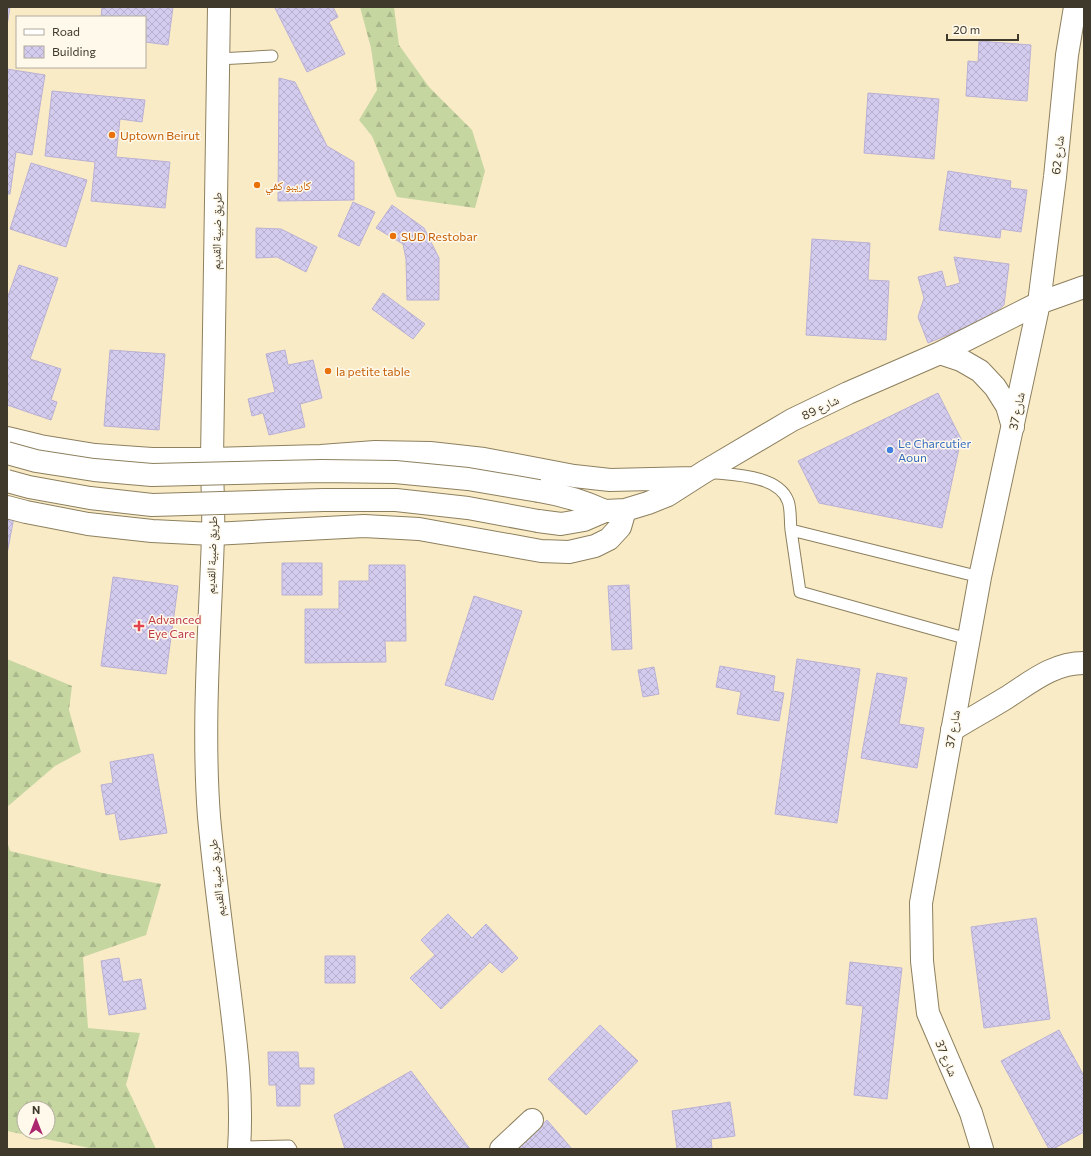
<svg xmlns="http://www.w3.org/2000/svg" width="1091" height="1156" viewBox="0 0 1091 1156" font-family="Commissioner,'Noto Naskh Arabic',sans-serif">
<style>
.forest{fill:url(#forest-firs);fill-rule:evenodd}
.building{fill:url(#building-cross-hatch);stroke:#bab1d4}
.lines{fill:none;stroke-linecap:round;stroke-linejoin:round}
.lane-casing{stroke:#8d805f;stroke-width:13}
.street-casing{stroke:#8d805f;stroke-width:24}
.secondary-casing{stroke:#8d805f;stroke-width:24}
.lane{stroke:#fff;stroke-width:11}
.street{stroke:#fff;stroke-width:22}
.secondary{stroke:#fff;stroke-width:22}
.secondary-bridge-casing{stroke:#8d805f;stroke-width:24;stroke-linecap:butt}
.secondary-bridge{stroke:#fff;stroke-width:22}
.food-dot{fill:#e8710a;stroke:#fff9eb;stroke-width:1.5}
.shop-dot{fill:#3f7fe0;stroke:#fff9eb;stroke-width:1.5}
.health-dot{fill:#e0444e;stroke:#fff9eb;stroke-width:1.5}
.labels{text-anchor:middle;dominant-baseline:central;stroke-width:3;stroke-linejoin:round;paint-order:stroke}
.food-label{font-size:12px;fill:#c56008;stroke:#fff9eb;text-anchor:start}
.street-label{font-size:12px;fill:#3f392b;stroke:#fff9eb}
.shop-label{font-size:12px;fill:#366cbe;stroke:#fff9eb;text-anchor:start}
.health-label{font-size:12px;fill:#be3a42;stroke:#fff9eb;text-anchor:start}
</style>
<defs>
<pattern id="forest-firs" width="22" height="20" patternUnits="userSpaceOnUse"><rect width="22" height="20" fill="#c5d6a1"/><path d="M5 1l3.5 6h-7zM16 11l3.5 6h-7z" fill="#aab88b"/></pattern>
<pattern id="building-cross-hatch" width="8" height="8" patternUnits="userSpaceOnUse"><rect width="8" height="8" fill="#d4ccef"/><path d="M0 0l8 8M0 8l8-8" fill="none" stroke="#b7b0cd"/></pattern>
</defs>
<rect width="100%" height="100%" fill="#faebc7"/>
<path class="forest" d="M360,7H394L399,45L429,87L472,130L485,171L475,208L397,197L372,136L359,120L377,90L371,48Z
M7,659L72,686L69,710L81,752L55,766L7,807Z
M7,841L10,851L103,873L161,884L146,935L83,957L88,1028L140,1033L126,1085L156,1149H94L7,1131ZM24,1108H48V1132H24Z"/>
<path class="building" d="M7,7H10L7,26Z
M102,7H173L168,45L145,42V17H101Z
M278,7H333L338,17L329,22L345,54L307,72L275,8Z
M979,41L1031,45L1027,101L966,96L968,61L978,62Z
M7,69L45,75L32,155L16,152L10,194H7Z
M279,78L295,82L327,146L354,162V200L278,201Z
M52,91L145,100L142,122L120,119L116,157L170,162L165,208L91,201L95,162L45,156Z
M868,93L939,99L934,159L864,153Z
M31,163L87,180L66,247L10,229Z
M948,171L1011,181L1010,188L1027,190L1021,232L1001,229L1000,238L939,230Z
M353,202L375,212L359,246L338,236Z
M392,205L424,228L439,258V300H407L406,259L403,244L376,228Z
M256,228L281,229L317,247L306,272L277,257L256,258Z
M812,239L870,243L868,280L889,281L886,340L806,335Z
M954,257L1009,264L1004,305L989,318L928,343L918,317L924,298L918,277L942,271L946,287L960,283Z
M19,265L58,278L30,359L61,369L51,400L57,402L51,420L7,405V299Z
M383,293L425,324L413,339L372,309Z
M110,350L165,354L159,430L104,426Z
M285,350L288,365L313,360L322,398L300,404L305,427L269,435L263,413L252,416L248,399L275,392L266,354Z
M938,393L961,439L942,528L819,503L798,461Z
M7,516L14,517L7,554Z
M282,563H322V595H282Z
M369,565H405L406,641H385L386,662L305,663V609H339V581H369Z
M113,577L178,586L166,674L101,666Z
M629,585L632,649L612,650L608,586Z
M474,596L522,611L493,700L445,685Z
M797,659L860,669L837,823L775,814Z
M720,666L775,676L773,691L784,693L779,721L737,714L741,692L716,687Z
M654,667L659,694L643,697L638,670Z
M877,673L907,678L899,724L924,728L917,768L861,758Z
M153,754L167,833L120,840L115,813L106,815L101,785L113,783L110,762Z
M448,914L472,938L486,924L518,958L502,973L490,962L441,1009L410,978L435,955L421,940Z
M1036,918L1050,1019L984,1028L971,927Z
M325,956H355V983H325Z
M119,958L123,982L141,979L146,1009L109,1015L101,961Z
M850,962L902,968L887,1099L854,1095L863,1006L846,1004Z
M600,1025L638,1061L586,1115L548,1079Z
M1059,1030L1084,1076V1132L1053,1149H1049L1001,1061Z
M268,1052H298L299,1068H314V1084H300V1106H277L276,1085H269Z
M411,1071L470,1149H345L334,1115Z
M730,1102L735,1136L711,1139L712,1149H677L672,1111Z
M547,1120L572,1149H515Z"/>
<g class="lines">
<g class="lane-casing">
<path id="lane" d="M218,59L272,56
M707,472C731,475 778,474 788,501C791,508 790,522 791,530
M968,639L800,592L791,530L980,577
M239,1147L289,1146L291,1149"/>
</g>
<g class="street-casing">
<path id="street" d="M1039,303L1084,287
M952,730C970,719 988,709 1006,698C1031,682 1053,663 1084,663
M501,1149L532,1120"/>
</g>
<g class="secondary-casing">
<path id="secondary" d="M219,7L212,459C212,484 214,510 213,536C210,629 202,723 209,817C214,871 221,925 228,979C235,1036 243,1091 239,1149
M940,353L961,360L980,371L995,387L1007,406L1013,427
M7,438L40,446L95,455L152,459H212L321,456L375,452L430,453L484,459L574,476L610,480L694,478
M539,491C563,495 584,501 605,511
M7,507L26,512L88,524L152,531L213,534L364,526L419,529L541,551L569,552L595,546L609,539L620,527L625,510
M538,521L561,524L584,520L605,511L625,510L648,503L668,495L704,472L792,420L848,393L940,353L1039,303
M982,1149L971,1113L928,1013L922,961L921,903L980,577L1039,303L1055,177L1067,55L1075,7"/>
</g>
<use href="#lane" class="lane"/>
<use href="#street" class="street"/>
<use href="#secondary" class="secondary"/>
<g class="secondary-bridge-casing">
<path id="secondary-bridge" d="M7,453L36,461L94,470L152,475L322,471L395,472L468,479L539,491
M7,481L29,487L90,498L152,505L324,500H396L468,508L538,521"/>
</g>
<use href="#secondary-bridge" class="secondary-bridge"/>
</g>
<g class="food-dot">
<circle cx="112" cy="135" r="4"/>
<circle cx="257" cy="185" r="4"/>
<circle cx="393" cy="236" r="4"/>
<circle cx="328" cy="371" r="4"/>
</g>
<circle class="shop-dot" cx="890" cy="450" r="4"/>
<path class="health-dot" d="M137 620h4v4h4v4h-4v4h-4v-4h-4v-4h4z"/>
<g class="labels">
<g class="food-label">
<text x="120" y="135">Uptown Beirut</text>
<text x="265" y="185">كاريبو كفي</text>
<text x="401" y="236">SUD Restobar</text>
<text x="336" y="371">la petite table</text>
</g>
<g class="street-label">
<text transform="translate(1057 155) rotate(-84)">شارع 62</text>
<text transform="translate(216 231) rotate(-89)">طريق ضبية القديم</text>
<text transform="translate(820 407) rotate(-26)">شارع 89</text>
<text transform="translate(1016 411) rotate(-78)">شارع 37</text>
<text transform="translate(211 555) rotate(-88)">طريق ضبية القديم</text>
<text transform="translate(952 729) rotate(-80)">شارع 37</text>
<text transform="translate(216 878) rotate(-96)">طريق ضبية القديم</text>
<text transform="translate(947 1058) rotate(67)">شارع 37</text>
</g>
<g class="shop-label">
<text x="898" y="443">Le Charcutier<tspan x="898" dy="14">Aoun</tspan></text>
</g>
<g class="health-label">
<text x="148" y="619">Advanced<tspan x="148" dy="14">Eye Care</tspan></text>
</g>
</g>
<rect width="1091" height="1156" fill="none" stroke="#3f392b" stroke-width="16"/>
<rect x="16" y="16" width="130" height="52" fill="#fff9eb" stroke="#b2ac9e"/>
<rect x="24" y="29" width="20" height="6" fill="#ffffff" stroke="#b2ac9e"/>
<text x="52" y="36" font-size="12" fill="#3f392b">Road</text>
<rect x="24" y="46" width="20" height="12" fill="url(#building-cross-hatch)" stroke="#b2ac9e"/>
<text x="52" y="56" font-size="12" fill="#3f392b">Building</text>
<g transform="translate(36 1120)"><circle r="19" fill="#fff9eb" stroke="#b2ac9e"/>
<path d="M0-3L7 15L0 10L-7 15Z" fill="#ab266f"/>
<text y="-6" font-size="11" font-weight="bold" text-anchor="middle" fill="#3f392b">N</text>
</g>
<path d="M947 34v6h71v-6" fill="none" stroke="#3f392b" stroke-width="2"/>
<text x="953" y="34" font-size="12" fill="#3f392b" stroke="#fff9eb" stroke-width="3" paint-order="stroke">20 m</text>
</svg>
